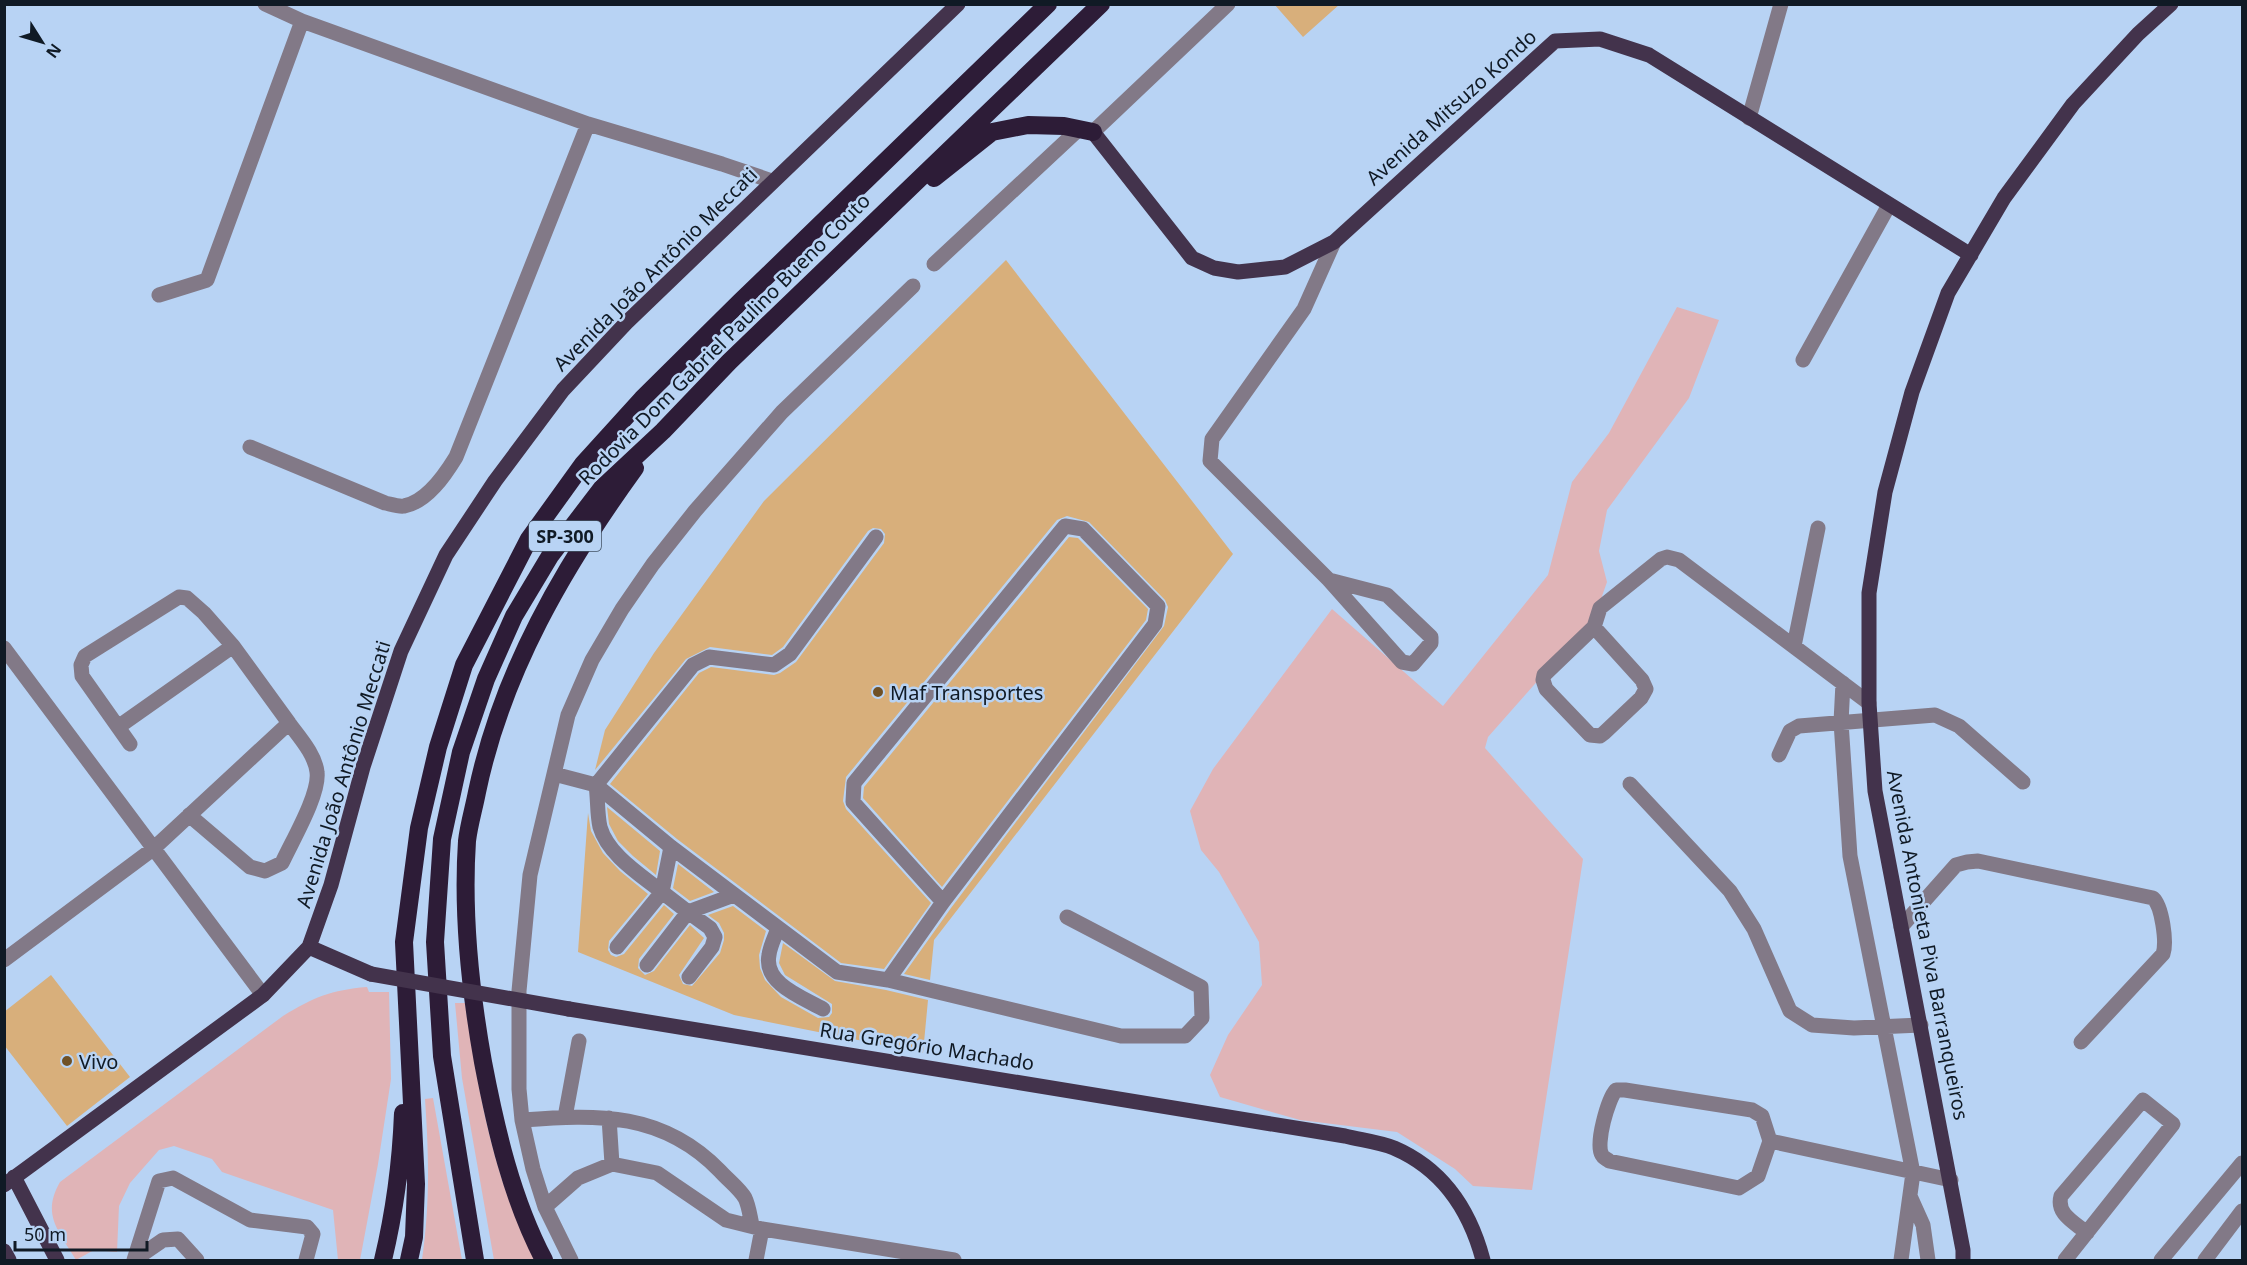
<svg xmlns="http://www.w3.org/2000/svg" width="2247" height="1265" viewBox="0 0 2247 1265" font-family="'Noto Sans',sans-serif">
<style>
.green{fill:#e0b4b7}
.building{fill:#d8af7b}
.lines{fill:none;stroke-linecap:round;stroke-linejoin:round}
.minor{stroke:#827987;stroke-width:15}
.major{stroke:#43334c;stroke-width:15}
.highway{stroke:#2d1c37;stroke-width:18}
.major-bridge{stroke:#43334c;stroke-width:15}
.poi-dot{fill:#705126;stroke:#b8d3f4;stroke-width:2}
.labels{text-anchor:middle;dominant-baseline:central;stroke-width:5;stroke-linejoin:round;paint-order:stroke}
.shield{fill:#b8d3f4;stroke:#425263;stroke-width:1.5}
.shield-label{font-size:18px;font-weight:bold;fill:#101a25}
.street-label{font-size:20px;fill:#101a25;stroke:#b8d3f4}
.poi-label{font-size:20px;fill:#101a25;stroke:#b8d3f4;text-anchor:start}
</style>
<rect width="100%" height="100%" fill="#b8d3f4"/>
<path class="green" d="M1677,307L1719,320L1689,398L1607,510L1599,551L1607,582L1595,616L1488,737L1485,748L1583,859L1532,1190L1473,1186L1455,1169L1397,1132L1300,1120L1220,1097L1210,1075L1228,1035L1262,985L1259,942L1219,872L1201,850L1190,811L1213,769L1332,609L1443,706L1548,575L1572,482L1609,433Z
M367,987L369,992H389L391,1079L378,1164L360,1260H338L333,1210L222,1172L212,1159L174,1146L159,1150L130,1183L119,1206L117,1252L94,1250L76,1260C59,1231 41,1215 60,1182L283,1016C314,997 331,990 367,987Z
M455,1003H465C478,1091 494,1181 535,1260H494L462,1078Z
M433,1098L462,1260H422C430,1203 429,1157 425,1099Z"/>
<path class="building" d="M1274,4H1340L1303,37Z
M1006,260L1233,554L934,940L930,980L904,974L951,908L1164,626L1168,607L1165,600L1089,522L1067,516L1057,520L846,777L843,801L846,809L931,903L884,969L841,963L677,839L610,784L699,673L711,667L774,675L780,673L796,662L884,543L885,534L881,529L873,528L868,531L783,647L772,655L710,647L686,659L595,770L605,730L654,653L764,501Z
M1069,537L1078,538L1148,609L1146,620L942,887L863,798L864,787Z
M607,807L660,851L656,875L633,856L618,841L609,824Z
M588,813L591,831L603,853L620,871L648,894L609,941L608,950L611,955L616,957L624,954L664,905L674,914L639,959L638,968L645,975L654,971L690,925L704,938L679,975L683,984L692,986L720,953L724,940V933L719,923L708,915L733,906L766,931L759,955L760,968L765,980L781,997L818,1018L829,1017L832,1013V1004L785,975L779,963L783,943L835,981L886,990L928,1000L923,1053L734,1015L578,952Z
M678,864L714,892L690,901L673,888Z
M51,975L130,1077L67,1126L4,1045V1012Z"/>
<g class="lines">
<path class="minor" d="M265,4L302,21L588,124L722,164L772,181
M1749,118L1781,4
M1093,132L1228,4
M934,264L1079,129
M159,295L207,280L302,21
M1803,360L1889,205
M250,447L385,503C390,504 399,507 404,506C427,502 445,475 456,457L588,124
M1329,580L1387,595L1431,637V643L1413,664L1402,662L1329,580L1210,461L1212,439L1304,309L1334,242
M1594,627L1642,680L1646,689L1641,698L1604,733L1600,736L1590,735L1546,689L1543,680L1544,675L1594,627L1600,608L1661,559L1667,557L1679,560L1869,703
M1794,646L1818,528
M4,648L263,995
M1843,683L1841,722L1850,856L1913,1173L1901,1260
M118,727L233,646
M1779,755L1790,731L1799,726L1935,715L1959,726L2023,782
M554,774L596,785L693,665L709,657L774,665L790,654L876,537
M1630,784L1730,891L1754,929L1790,1011L1812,1025L1854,1028L1921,1025
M596,785L671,847L837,972L888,980L943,902L1155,624L1158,606L1083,529L1065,526L854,783L853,802L943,902
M596,785C598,798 597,814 600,827C608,855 641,875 662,892L617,947
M189,815L250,867L265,871L282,863C292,841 320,794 317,772C315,754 299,737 289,723
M671,847L662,892L688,912L734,895
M1901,927L1956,865L1967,862L1978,861L2153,898C2162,906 2167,942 2163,954L2081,1042
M778,928C775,937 770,946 769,955C763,984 804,998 823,1009
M4,960L153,849L289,723L233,646L204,613L187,598L179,597L85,656L81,665L82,676L130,744
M647,965L688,912L710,928L715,937L712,947L689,977
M888,980L1121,1036H1185L1202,1018L1201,987L1067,917
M1616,1090H1625L1752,1110L1762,1116L1770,1141L1758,1176L1739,1188L1609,1161C1607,1159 1603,1158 1602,1155C1595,1144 1608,1099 1616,1090Z
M565,1117L579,1041
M609,1118L612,1164
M522,1120C598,1114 663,1112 720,1171C727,1179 740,1189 745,1198C749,1206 750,1217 752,1225
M1770,1141L1951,1180
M1910,1196L1923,1225L1928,1260
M545,1207L578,1178L612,1164L657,1173L726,1220L762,1229L954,1260
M134,1260L159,1181L173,1178L250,1220L307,1227L313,1234L306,1260
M134,1260L163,1240L178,1239L197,1260
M571,1260L545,1207L533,1169L522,1120L519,1089V991L530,875L568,715L592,660L622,609L653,564L695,511L782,412L913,286
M756,1260L762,1229
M2065,1260L2173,1124L2143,1100L2061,1196C2056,1214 2074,1222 2087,1233
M2161,1260L2242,1163
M2205,1260L2242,1211"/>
<path class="major" d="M1093,132L1192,258L1214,268L1238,272L1285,267L1334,242L1555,41L1600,39L1649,55L1971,255
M309,947L371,974
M569,1009L1345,1136C1361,1140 1379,1142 1394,1148C1443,1169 1470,1211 1483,1260
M14,1177L57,1260
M4,1185L263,995L309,947L331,885L363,767L401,651L446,555L495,481L563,390L626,323L958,4
M4,1251L9,1260
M1963,1260V1250L1875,791L1869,703V593L1885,492L1912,392L1948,293L2004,198L2073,104L2138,34L2171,4"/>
<path class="highway" d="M934,178L992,132L1028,125L1064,126L1093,132
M383,1260C395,1210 401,1165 403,1113
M409,1260L414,1237L416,1184L404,942L419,828L438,747L464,665L529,539L583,464L642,399L740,302L1048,4
M475,1260L442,1056L435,942L442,839L461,752L486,679L514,616L550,556L602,488L663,431L729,362L1101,4
M544,1260C512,1199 496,1130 483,1062C470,989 462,915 467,841C469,824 474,808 477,792C502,672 564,566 635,468"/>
<path class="major-bridge" d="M371,974L569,1009"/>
</g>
<g class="poi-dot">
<circle cx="878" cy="692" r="6"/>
<circle cx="67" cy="1061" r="6"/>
</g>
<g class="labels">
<rect class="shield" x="529" y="521" width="72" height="30" rx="4.5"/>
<g class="shield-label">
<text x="565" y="536">SP-300</text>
</g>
<g class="street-label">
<text transform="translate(1451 107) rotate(-42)">Avenida Mitsuzo Kondo</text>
<text transform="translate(655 269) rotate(-45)">Avenida João Antônio Meccati</text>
<text transform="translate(724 339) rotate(-45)">Rodovia Dom Gabriel Paulino Bueno Couto</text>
<text transform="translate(343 774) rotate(-73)">Avenida João Antônio Meccati</text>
<text transform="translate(1928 945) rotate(79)">Avenida Antonieta Piva Barranqueiros</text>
<text transform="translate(927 1046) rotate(9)">Rua Gregório Machado</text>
</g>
<g class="poi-label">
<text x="890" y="692">Maf Transportes</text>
<text x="79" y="1061">Vivo</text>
</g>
</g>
<rect width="2247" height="1265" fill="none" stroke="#101a25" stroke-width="12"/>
<g transform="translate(42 42) rotate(127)" stroke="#b8d3f4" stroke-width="4.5" paint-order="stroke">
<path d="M0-4.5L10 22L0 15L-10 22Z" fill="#101a25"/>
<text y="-9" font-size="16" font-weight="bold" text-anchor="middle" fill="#101a25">N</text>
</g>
<path d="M15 1241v9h132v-9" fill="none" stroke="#101a25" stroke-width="3"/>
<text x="24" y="1241" font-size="18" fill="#101a25" stroke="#b8d3f4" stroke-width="4.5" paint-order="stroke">50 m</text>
</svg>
